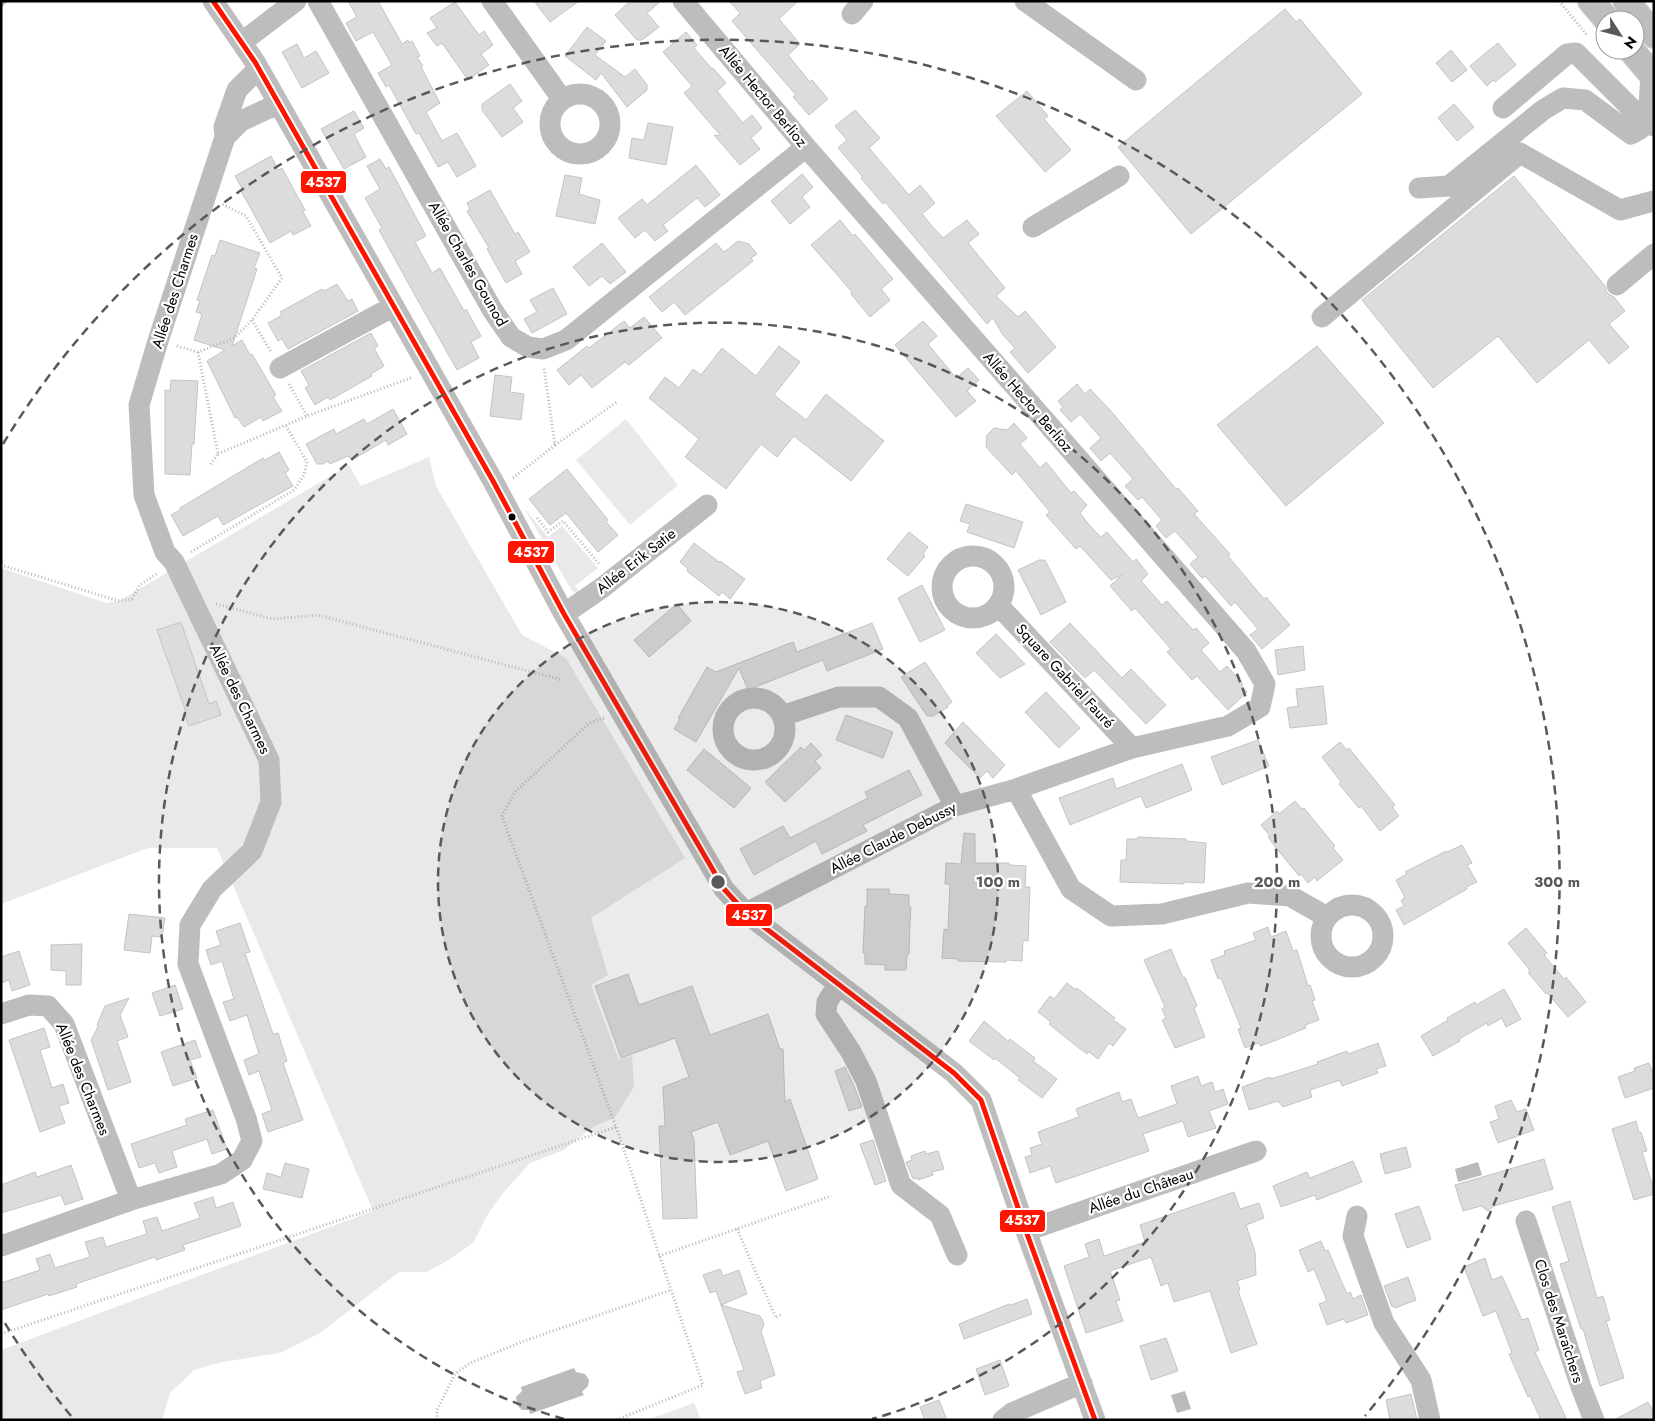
<svg xmlns="http://www.w3.org/2000/svg" width="1655" height="1421" viewBox="0 0 1655 1421" font-family="Jost,sans-serif">
<style>
.green{fill:#e9e9e9}
.water{fill:#bbb}
.lines{fill:none;stroke-linecap:round;stroke-linejoin:round}
.stream{stroke:#bbb;stroke-width:5.5}
.building{fill:#dcdcdc;stroke:#c4c4c4}
.major-casing{stroke:#dbdbdb;stroke-width:28}
.path{stroke:#b8b8b8;stroke-width:3;stroke-dasharray:1 2.5;stroke-linecap:butt}
.minor{stroke:#bdbdbd;stroke-width:21}
.major{stroke:#bdbdbd;stroke-width:26}
.bus-1-casing{stroke:#fff;stroke-width:9}
.bus-1{stroke:#ff1400;stroke-width:5}
.ring{fill:none;stroke:#595959;stroke-width:2.5;stroke-dasharray:9 6}
.bus-dot{fill:#000;stroke:#fff;stroke-width:2}
.labels{text-anchor:middle;dominant-baseline:central;stroke-width:4.5;stroke-linejoin:round;paint-order:stroke}
.street-label{font-size:15px;fill:#000;stroke:#fff}
.centre{fill:#595959;stroke:#fff;stroke-width:2.5}
.ring-label{font-size:15px;text-anchor:middle;font-weight:bold;fill:#595959;stroke:#fff;stroke-width:4.5;stroke-linejoin:round;paint-order:stroke}
.line-badge{stroke:#fff;stroke-width:2}
.badge-label{font-size:14px;text-anchor:middle;font-weight:bold;fill:#fff}
</style>
<rect width="100%" height="100%" fill="#fff"/>
<path class="green" d="M626,419L678,485L630,525L576,460Z
M429,457L436,486L522,635L566,658L685,858L591,918L608,975L591,985L619,1060L632,1055L634,1087L615,1117L593,1127L564,1150L530,1163L503,1193L488,1214L473,1243L447,1261L427,1272H399L320,1333L280,1353L222,1362L194,1370L170,1393L162,1420H1V1350L373,1211L217,848H148L1,904V568L106,603L119,601L349,465L361,486Z
M524,508L548,537L562,526L598,568L575,586L579,591L576,593L572,591Z
M694,1403L701,1420H647Z"/>
<path class="water" d="M1478,1162L1482,1175L1458,1182L1455,1169Z
M574,1368L576,1372L585,1374L589,1380L588,1386L582,1392L584,1395L530,1414L529,1410H522L517,1405L516,1397L522,1391L521,1387Z
M1185,1391L1191,1409L1177,1413L1171,1395Z"/>
<g class="lines">
<path class="stream" d="M1,4L4,1"/>
</g>
<path class="building" d="M348,1H378L402,44L408,40L409,43L412,41L420,56L417,57L423,66L421,67L440,103L426,112L442,141L457,133L476,166L457,177L448,162L438,167L419,133L416,134L389,85L386,87L378,73L392,65L373,32L356,41L346,23L357,17Z
M534,1H579L550,22Z
M630,1H661L647,13L659,27L642,40H637L615,15Z
M729,1H798L779,19L800,44L788,55L810,82L812,80L828,99L809,115L793,97L796,95L732,21L740,13Z
M455,2L479,35L484,31L493,45L481,54L489,65L468,80L442,43L437,46L427,33L437,28L430,18Z
M1285,9L1296,22L1300,19L1362,94L1191,234L1118,147Z
M587,27L606,41L595,55L625,77L635,69L647,85V90L627,107L601,73L596,80L565,56Z
M686,32L697,45L694,48L712,69L713,68L726,83L717,91L743,123L752,115L762,128L751,138L760,149L740,165L714,135L721,136L684,93L692,86L663,52Z
M1498,43L1516,65L1495,82L1493,80L1487,86L1470,66Z
M297,44L304,58L316,51L329,73L302,88L282,52Z
M1451,50L1467,70L1452,82L1436,63Z
M510,84L522,101L513,108L523,122L502,137L482,110V104Z
M1027,91L1048,116L1044,119L1071,150L1045,172L996,116Z
M1454,104L1474,127L1457,141L1438,118Z
M855,110L880,138L869,148L909,195L920,185L935,203L922,214L932,226L943,238L967,220L979,234L968,243L1005,288L996,296L1018,317L1025,311L1056,347L1028,373L1010,352L1015,348L1003,335L993,318L987,324L885,202L883,204L861,178L863,177L838,148L847,140L835,126Z
M354,111L364,128L354,134L366,157L344,169L321,129Z
M648,123L673,127L666,165L629,158L632,138L644,140Z
M271,156L278,170L282,168L305,210L303,212L311,226L293,235L291,231L270,243L241,191L243,190L235,176Z
M380,159L386,169L389,167L426,236L415,242L432,273L440,268L464,311L466,309L481,336L471,342L479,358L457,370L417,299L379,230L382,228L365,198L380,189L367,166Z
M696,165L720,195L705,207L697,198L663,225L668,231L655,241L645,230L635,238L618,218L642,199L647,205Z
M802,174L813,187L802,197L810,207L790,224L771,201Z
M565,175L582,178L579,194L600,200L595,224L556,216Z
M1514,176L1605,286L1607,293L1614,297L1625,311L1609,324L1629,347L1609,364L1589,340L1537,383L1498,336L1433,388L1362,300Z
M490,190L515,234L518,232L530,252L515,261L522,274L506,283L487,249L489,248L467,211L470,209L467,203Z
M840,220L853,236L855,234L893,279L881,289L890,300L870,317L851,294L852,292L811,245Z
M220,240L260,253L254,268L257,269L232,346L242,340L250,355L252,354L276,395L273,397L282,411L263,421L261,417L244,427L237,417L235,418L207,361L225,350L194,340L202,314L196,312L200,301L197,300L212,255L215,256Z
M738,241L749,244L757,254L751,258L753,261L685,315L674,302L662,312L649,297L716,243L724,252Z
M602,243L626,272L610,284L602,276L589,286L573,267Z
M337,284L348,301L352,299L358,311L288,349L282,339L278,341L268,323L282,315L280,312L322,289L324,291Z
M553,288L567,314L532,333L524,319L537,312L530,300Z
M644,317L662,338L629,365L625,362L592,388L581,375L569,385L557,370L587,346L589,348L624,321L630,328Z
M923,321L937,336L928,344L956,378L968,368L979,380L967,391L976,401L956,417L895,345Z
M371,333L378,346L374,348L384,366L371,374L372,376L330,400L328,397L315,405L305,388L309,385L301,371Z
M779,346L800,362L774,395L806,420L826,394L884,441L851,481L794,436L777,457L761,444L726,489L685,457L699,439L649,398L665,377L679,388L693,369L701,375L722,348L756,376Z
M1317,346L1384,423L1286,506L1217,425Z
M495,375L512,377L510,392L524,394L521,420L490,416Z
M171,380L198,381L194,444H192L190,475L165,474V390L170,391Z
M1077,384L1085,394L1090,389L1111,411L1176,489L1178,488L1198,511L1194,514L1230,554L1228,556L1264,599L1266,597L1290,625L1262,649L1250,635L1258,629L1235,602L1231,606L1205,576L1202,578L1190,564L1198,557L1175,531L1166,538L1156,526L1162,520L1142,497L1138,500L1125,486L1133,479L1110,453L1101,461L1090,448L1101,438L1080,414L1071,422L1060,410L1063,407L1058,401Z
M393,409L407,434L388,445L386,440L352,460L348,456L330,464L328,461L323,464H317L306,444L334,429L336,434L364,419L367,424Z
M1014,423L1027,438L1020,444L1040,468L1046,462L1071,493L1074,491L1087,505L1080,513L1090,526L1101,537L1107,532L1133,562L1136,559L1148,574L1141,581L1162,605L1167,601L1193,630L1196,628L1209,643L1201,650L1220,672L1227,666L1243,684L1241,685L1247,692L1228,710L1197,676L1192,680L1167,652L1171,649L1135,608L1132,611L1110,586L1122,575L1111,580L1080,546L1076,549L1046,515L1050,512L1016,471L1012,475L986,447L987,435L994,428L1007,430Z
M279,452L289,470L285,473L293,486L223,525L218,516L183,536L171,515L180,510V508L263,458L265,460Z
M567,469L608,520L606,522L618,535L598,552L566,513L550,525L529,499Z
M966,504L1023,522L1014,548L967,532L970,524L960,521Z
M909,532L928,547L923,554L925,556L908,576L887,559Z
M694,543L719,562L720,561L745,579L730,599L722,592L719,596L687,571L688,569L680,562Z
M1039,560H1045L1066,602L1041,615L1018,570Z
M922,585L945,630L920,642L898,598Z
M677,604L691,621L649,657L634,640Z
M181,622L209,704L216,701L221,715L189,726L184,712H186L157,630Z
M872,623L883,649L827,671L823,660L748,690L739,668L696,742L674,729L680,719L678,718L707,667L716,672L793,642L797,652Z
M1070,623L1122,678L1131,669L1166,705L1146,724L1094,670L1085,678L1050,642Z
M996,634L1025,664L1000,678L976,653Z
M1303,646L1305,670L1278,675L1275,650Z
M925,662L952,702L947,706L948,707L933,716H927L901,677Z
M1323,686L1327,724L1290,728L1287,708L1298,706L1296,689Z
M1046,692L1080,728L1059,748L1025,712Z
M846,715L893,732L883,758L836,740Z
M963,722L1005,765L993,778L987,771L980,778L945,743Z
M1258,740L1269,766L1222,785L1211,757Z
M1340,742L1347,750L1349,748L1395,805L1392,807L1399,816L1380,831L1361,806L1359,808L1339,784L1341,782L1322,757Z
M811,743L822,755L815,761L821,768L785,802L765,782L801,747L804,750Z
M704,749L751,788L734,808L687,770Z
M1182,764L1192,790L1146,808L1141,796L1070,825L1059,798L1113,778L1116,789Z
M909,770L922,795L863,825L867,831L822,854L816,841L754,875L740,849L783,826L790,838L868,798L865,792Z
M1295,801L1302,809L1304,808L1326,835L1335,846L1333,848L1343,860L1317,881L1315,877L1308,883L1301,874L1299,876L1277,849L1268,837L1270,836L1261,825L1277,811L1279,814Z
M964,833L975,834V863H1009V865L1026,866L1025,887H1030L1028,941L1023,940L1022,961L1006,960V962L958,961V959L942,958L944,929L948,930L950,884H945L946,863L961,864Z
M1138,837L1186,839V841L1206,843L1204,883L1184,882V884L1120,882L1121,860H1126L1127,839H1137Z
M1462,845L1472,863L1467,865L1477,882L1466,887L1467,889L1404,925L1396,910L1404,906L1401,900L1405,898L1396,880L1407,874L1405,872L1446,851L1447,852Z
M867,889H889V894L909,895V907H911L910,922L909,954L907,955L906,970H885V965L865,964V953H863L865,906H867Z
M129,914L165,918L162,937L152,936L150,953L124,950Z
M240,923L250,952L245,953L273,1034L278,1033L287,1061L283,1063L303,1120L268,1132L262,1114L272,1110L259,1071L249,1075L244,1060L259,1054L247,1015L230,1021L223,1002L234,999L222,961L211,965L206,950L221,945L216,931Z
M1268,927L1271,937L1286,931L1293,951L1297,950L1308,986L1310,985L1315,1000L1312,1001L1319,1020L1305,1025L1306,1028L1269,1043L1260,1046L1259,1043L1245,1048L1238,1029L1241,1028L1221,978L1218,979L1211,960L1225,955L1224,951L1256,940L1253,933Z
M1526,928L1547,953L1544,955L1564,979L1566,977L1586,1002L1568,1017L1547,993L1546,994L1529,974V969L1508,943Z
M82,944L81,985H66V971L51,970V945Z
M1171,949L1183,978L1185,977L1197,1006L1194,1008L1205,1037L1175,1048L1162,1020L1166,1018L1162,1009L1165,1007L1144,960Z
M19,951L30,985L12,991L9,980L1,983V957Z
M628,974L639,1005L692,986L710,1035L768,1014L780,1049H783L785,1102L790,1099L818,1179L786,1191L768,1141L730,1155L718,1122L691,1132L694,1140L697,1218L663,1219L659,1126H665L663,1087L689,1077L675,1038L621,1058L595,986Z
M1067,983L1076,990L1077,988L1115,1018L1113,1020L1126,1029L1113,1046L1109,1043L1098,1059L1089,1052L1087,1054L1075,1045L1049,1024L1051,1022L1038,1012L1050,996L1054,999Z
M175,985L183,1009L160,1016L152,993Z
M1504,989L1521,1019L1506,1027L1502,1018L1488,1026L1487,1023L1459,1039L1460,1041L1433,1056L1421,1036L1448,1020L1447,1018L1475,1002L1476,1005Z
M129,998L120,1015L128,1037L117,1041L131,1082L108,1090L91,1040L98,1027L97,1025L105,1006Z
M984,1021L1008,1041L1010,1039L1035,1058L1033,1061L1057,1079L1042,1098L1018,1080L1020,1078L995,1058L994,1060L969,1041Z
M44,1028L50,1047L40,1050L52,1088L63,1084L69,1103L59,1106L65,1123L40,1132L9,1040Z
M195,1040L201,1057L190,1060L197,1078L173,1086L161,1052Z
M1378,1043L1386,1066L1376,1069L1378,1073L1342,1086L1340,1080L1310,1090L1312,1097L1283,1107L1278,1101L1249,1110L1242,1087L1270,1077L1271,1079L1318,1064L1317,1062L1347,1051L1348,1054Z
M1649,1063L1654,1076V1088L1625,1098L1618,1077L1635,1071L1634,1068Z
M845,1067L854,1086L862,1107L849,1111L835,1071Z
M1198,1076L1201,1086L1212,1082L1215,1092L1223,1089L1228,1104L1209,1111L1216,1128L1188,1137L1183,1121L1164,1127L1143,1134L1149,1151L1056,1183L1050,1166L1030,1173L1025,1157L1032,1155L1030,1148L1042,1144L1038,1132L1079,1117L1076,1109L1119,1092L1122,1102L1131,1099L1138,1118L1177,1104L1171,1086Z
M1511,1100L1517,1112L1526,1109L1534,1130L1498,1143L1490,1122L1499,1119L1495,1106Z
M213,1110L227,1149L212,1154L207,1139L172,1151L177,1167L159,1173L155,1163L139,1168L131,1144L187,1125L185,1119Z
M1636,1121L1639,1133L1641,1132L1647,1151L1642,1152L1654,1190V1194L1634,1200L1612,1129Z
M873,1140L886,1181L875,1185L860,1144Z
M1406,1147L1411,1167L1385,1174L1380,1154Z
M925,1151L926,1154L938,1151L944,1169L932,1172L933,1175L918,1180V1178L914,1179L912,1177L906,1162L912,1160L911,1156Z
M1544,1159L1553,1189L1494,1206L1488,1211L1481,1206L1463,1211L1455,1185Z
M1353,1161L1362,1182L1317,1200L1315,1195L1281,1207L1273,1186L1307,1172L1310,1178Z
M285,1163L309,1169L302,1198L263,1189L267,1173L281,1177Z
M71,1165L83,1199L65,1205L61,1195L1,1213V1185L35,1172L37,1177Z
M1234,1192L1240,1209L1259,1203L1264,1218L1246,1225L1255,1252L1256,1275L1237,1281L1240,1290L1238,1291L1257,1344L1231,1353L1210,1291L1174,1302L1168,1283L1161,1286L1151,1257L1110,1271L1120,1300L1116,1301L1123,1321L1086,1333L1064,1266L1089,1257L1085,1244L1099,1239L1104,1256L1145,1242L1140,1225Z
M213,1197L216,1208L233,1202L241,1226L183,1245L185,1250L156,1260L155,1257L76,1284L77,1287L49,1296L48,1294L1,1310V1283L40,1270L36,1259L50,1254L55,1268L90,1257L85,1242L103,1237L106,1247L147,1234L143,1221L157,1217L162,1231L200,1218L194,1203Z
M1570,1201L1597,1298L1603,1296L1610,1320L1606,1321L1624,1378L1600,1386L1583,1329H1581L1560,1264L1569,1261L1552,1207Z
M1419,1206L1431,1239L1407,1248L1395,1214Z
M1321,1241L1325,1251L1328,1250L1347,1294L1350,1292L1353,1299L1361,1295L1368,1315L1346,1323L1344,1319L1327,1325L1319,1304L1327,1301L1314,1269L1308,1272L1299,1250Z
M1485,1258L1492,1280L1502,1276L1522,1320L1528,1318L1539,1350L1535,1352L1567,1420H1541L1530,1396L1528,1397L1509,1354L1512,1353L1496,1311L1483,1316L1464,1267Z
M720,1269L723,1276L739,1270L747,1294L721,1305L716,1291L710,1293L703,1275Z
M1408,1277L1416,1300L1395,1308L1394,1306L1392,1307L1384,1286Z
M1027,1299L1032,1314L964,1339L959,1324L1009,1304L1011,1305Z
M721,1305L760,1316L762,1319L764,1325L761,1331L775,1375L760,1381L762,1388L745,1394L737,1372L744,1370Z
M1166,1338L1178,1371L1151,1380L1140,1346Z
M1000,1360L1009,1386L985,1395L976,1369Z
M1411,1394L1417,1420H1390L1386,1400Z
M939,1400L947,1420H925L920,1407Z
M1648,1402L1654,1413V1420H1614Z"/>
<g class="lines">
<g class="major-casing">
<path id="major" d="M1591,1L1607,20
M1626,1L1654,35
M1631,50L1654,77"/>
</g>
<path class="path" d="M1559,1L1587,35
M252,320L271,352
M177,346L198,352L233,339L252,320L282,278L246,216L222,204
M198,352L218,454L210,465
M289,384L307,416
M555,445L617,402
M218,454L307,416L413,377
M513,478L555,445L544,368
M537,518L548,532L563,521L600,565
M191,552L294,490L304,475L307,462L286,426
M1,565L119,601L132,599L140,585L158,573
M216,604L273,619L318,615L562,680
M604,718L589,723L515,792L502,816L620,1138L703,1385L616,1420
M737,1229L776,1318L782,1314
M659,1256L831,1196
M1,1334L616,1127
M437,1420V1410L455,1374L470,1363L524,1341L671,1290"/>
<path class="minor" d="M213,1L255,62L493,481L564,614L724,889L746,913L954,1073L981,1100L1026,1231L1095,1420
M318,1L493,311L511,337L528,347L543,349L566,340L806,147
M492,1L562,99
M683,1L806,147L1246,651L1265,684L1260,707L1228,726L1132,748L1016,789L955,806L746,913
M1025,1L1136,80
M852,14L863,1
M242,42L296,1
M258,69L237,90L224,127L225,137L241,121L278,104
M550 124a30 30 0 1 1 60 0a30 30 0 1 1-60 0Z
M1503,108L1567,54L1576,53L1644,121L1654,126
M1419,188L1449,186L1543,110L1563,98L1585,100L1631,134L1640,129L1649,106L1651,74
M1033,227L1119,176
M1617,285L1654,254
M1322,317L1520,153L1620,210L1654,201
M280,368L394,306
M942 587a31 31 0 1 1 62 0a31 31 0 1 1-62 0Z
M998,605L1132,748
M564,614L603,587L707,505
M723 729a31 31 0 1 1 62 0a31 31 0 1 1-62 0Z
M782,716L839,697H879L908,718L955,806
M1016,789L1071,889L1111,916L1162,914L1248,893L1290,896L1327,917
M1321 936a31 31 0 1 1 62 0a31 31 0 1 1-62 0Z
M838,985L827,1002L826,1014L851,1052L866,1081L901,1185L940,1215L957,1255
M1,1014L29,1005L48,1006L64,1024L131,1200
M1357,1216L1353,1236L1384,1323L1421,1380L1430,1420
M1526,1221L1581,1387L1594,1420
M1026,1231L1256,1151
M1,1246L131,1200L221,1174L242,1160L252,1141L246,1118L188,964L190,925L212,889L252,851L271,802L269,760L174,562L165,552L144,495L139,405L158,341L225,137
M1003,1420L1012,1413L1082,1383"/>
<use href="#major" class="major"/>
<g class="bus-1-casing">
<path id="bus-1" d="M213,1L255,62L493,481L564,614L724,889L746,913L954,1073L981,1100L1026,1231L1095,1420"/>
</g>
<use href="#bus-1" class="bus-1"/>
</g>
<circle cx="718" cy="882" r="280" fill="#595959" fill-opacity=".12"/>
<g class="ring">
<circle cx="718" cy="882" r="280"/>
<path d="M564 1419A559 559 0 1 1 872 1419"/>
<path d="M71 1416A839 839 0 0 1 3 1320M3 444A839 839 0 1 1 1365 1416"/>
</g>
<circle class="bus-dot" cx="512" cy="517" r="4.5"/>
<g class="labels">
<g class="street-label">
<text transform="translate(763 96) rotate(50)">Allée Hector Berlioz</text>
<text transform="translate(468 264) rotate(60)">Allée Charles Gounod</text>
<text transform="translate(175 291) rotate(-72)">Allée des Charmes</text>
<text transform="translate(1028 402) rotate(49)">Allée Hector Berlioz</text>
<text transform="translate(636 561) rotate(-38)">Allée Erik Satie</text>
<text transform="translate(1065 676) rotate(47)">Square Gabriel Fauré</text>
<text transform="translate(240 699) rotate(64)">Allée des Charmes</text>
<text transform="translate(893 838) rotate(-27)">Allée Claude Debussy</text>
<text transform="translate(83 1079) rotate(68)">Allée des Charmes</text>
<text transform="translate(1141 1191) rotate(-19)">Allée du Château</text>
<text transform="translate(1559 1321) rotate(72)">Clos des Maraîchers</text>
</g>
</g>
<circle cx="718" cy="882" r="8" class="centre"/>
<g class="ring-label">
<text x="998" y="887">100 m</text>
<text x="1277" y="887">200 m</text>
<text x="1557" y="887">300 m</text>
</g>
<g class="line-badge">
<rect x="300" y="170" width="47" height="24" rx="5" fill="#ff1400"/>
<rect x="507" y="540" width="48" height="24" rx="5" fill="#ff1400"/>
<rect x="725" y="903" width="48" height="24" rx="5" fill="#ff1400"/>
<rect x="999" y="1209" width="47" height="24" rx="5" fill="#ff1400"/>
</g>
<g class="badge-label">
<text x="323" y="187">4537</text>
<text x="531" y="557">4537</text>
<text x="749" y="920">4537</text>
<text x="1022" y="1225">4537</text>
</g>
<rect width="1655" height="1421" fill="none" stroke="#000000" stroke-width="5"/>
<g transform="translate(1620 35) rotate(126)"><circle r="24" fill="#ffffff" stroke="#999999"/>
<path d="M0-4L9 19L0 12L-9 19Z" fill="#595959"/>
<text y="-8" font-size="14" font-weight="bold" text-anchor="middle" fill="#000000">N</text>
</g>
</svg>
